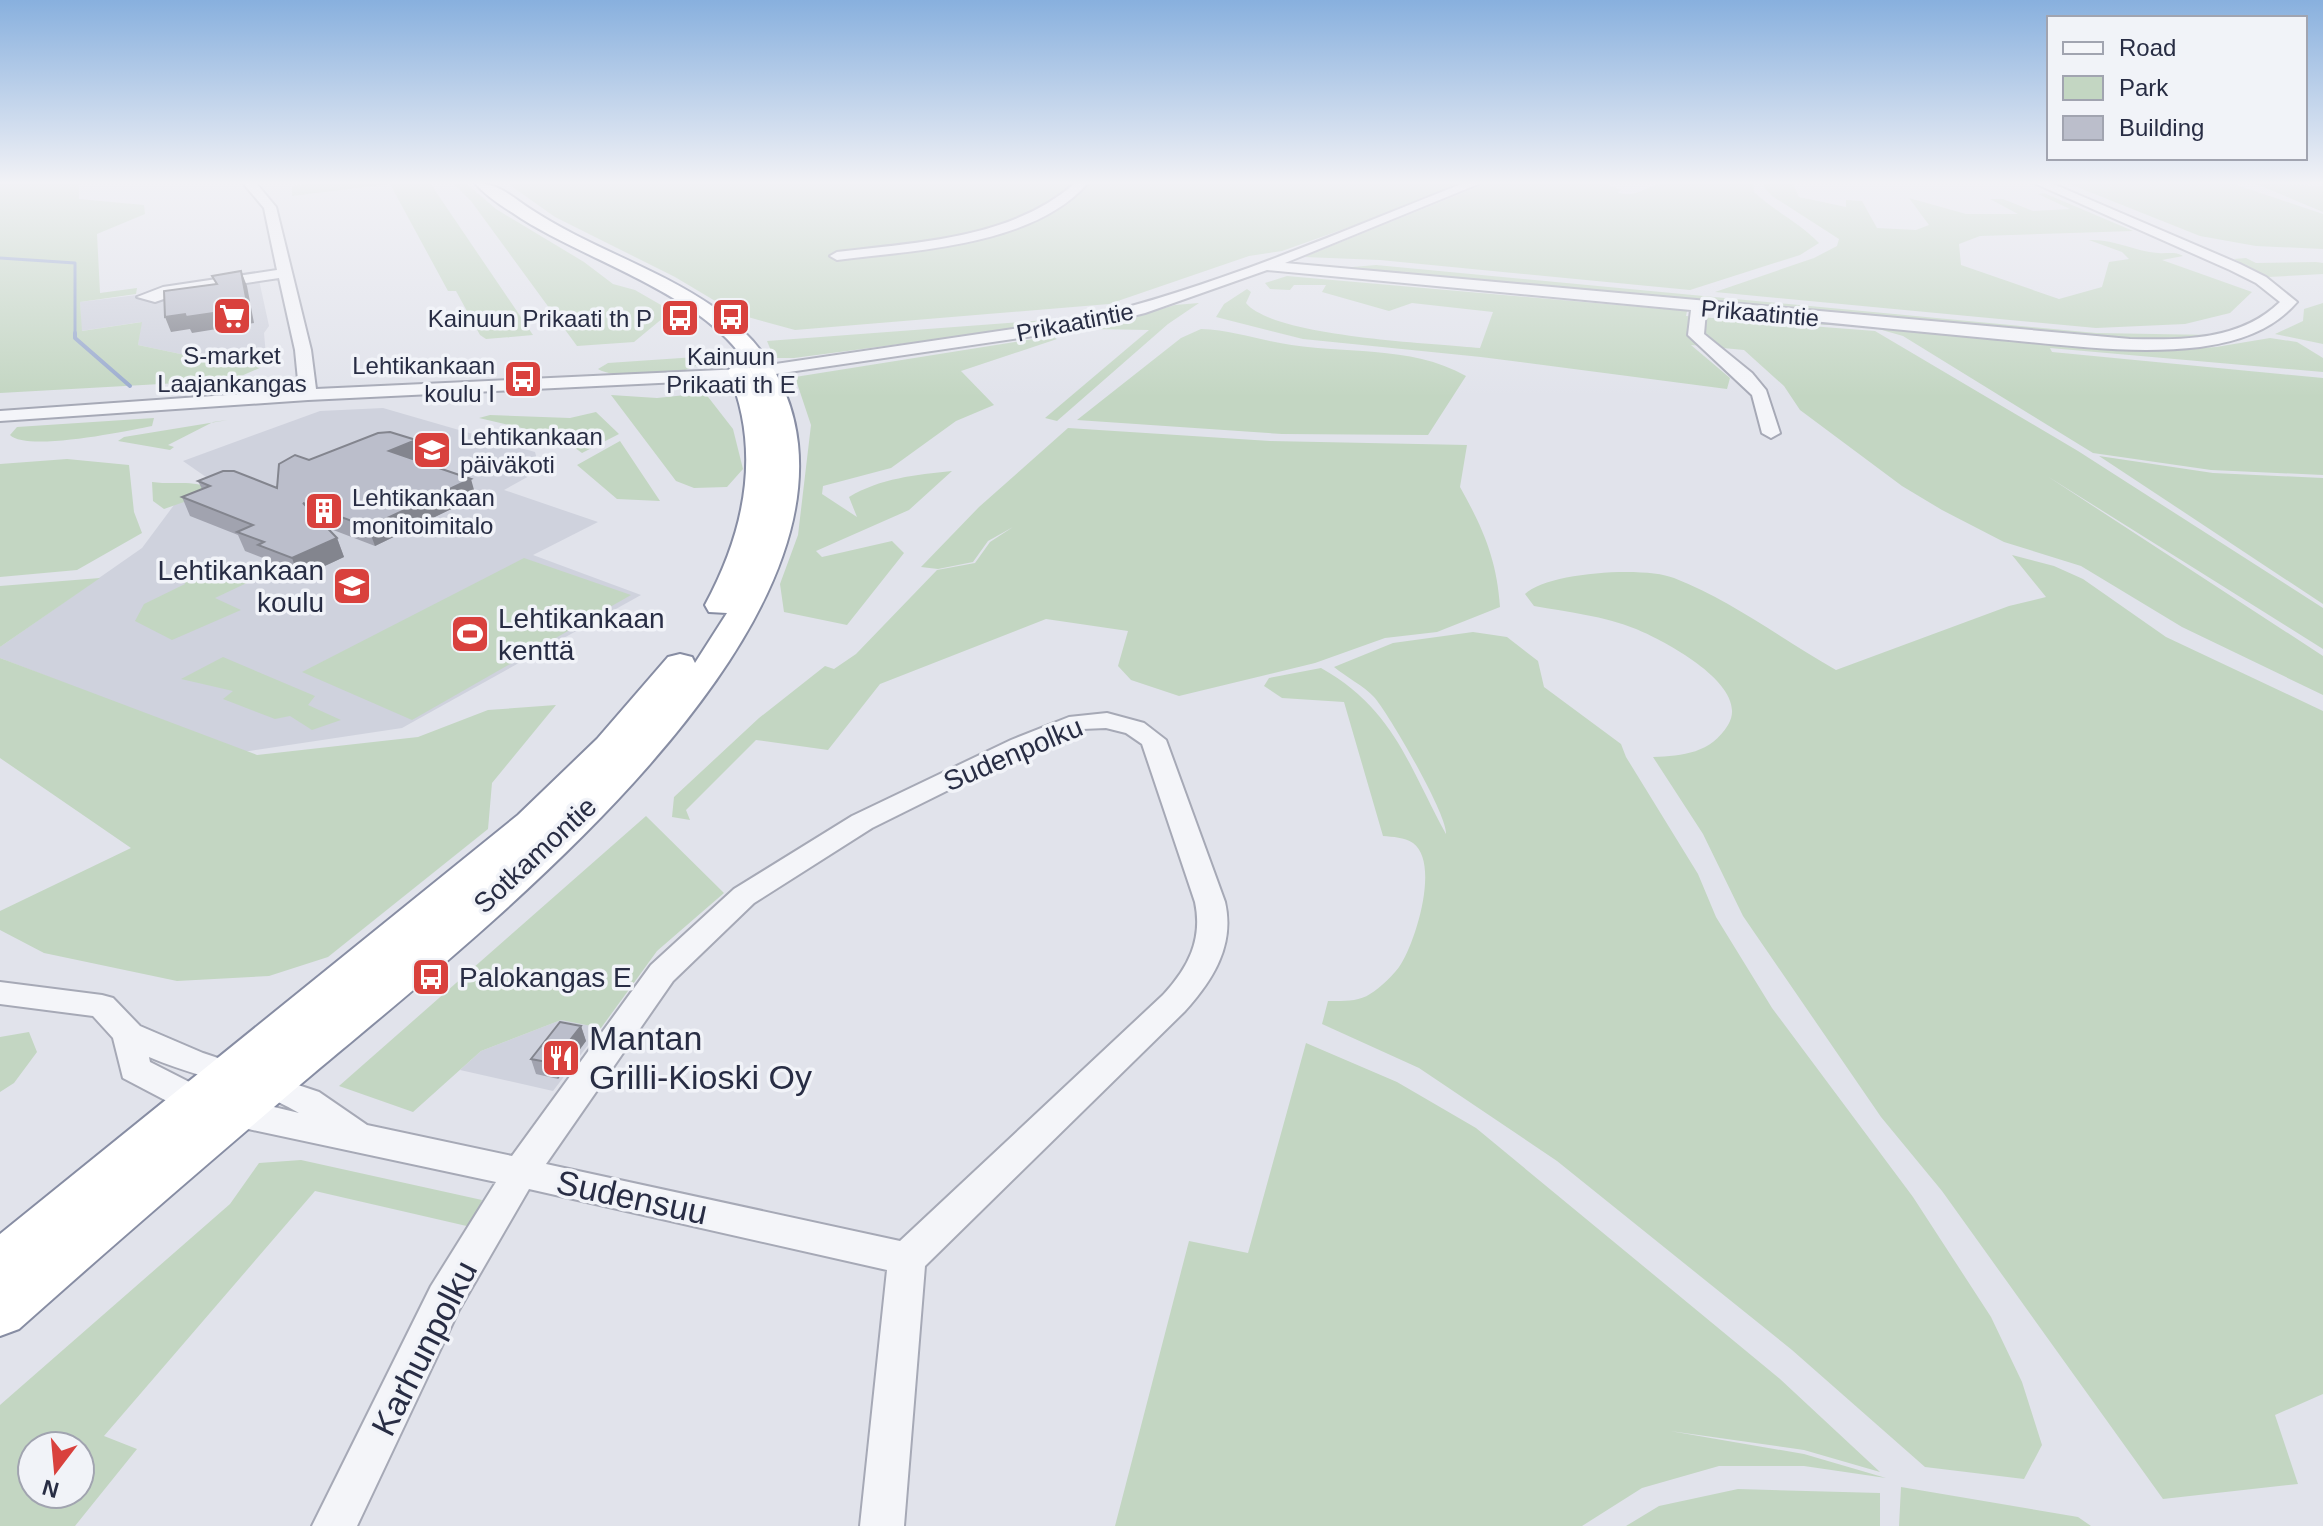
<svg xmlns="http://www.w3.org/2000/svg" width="2323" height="1526" viewBox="0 0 2323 1526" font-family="Arial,sans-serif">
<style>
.built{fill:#cfd2dd}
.green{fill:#c3d6c2;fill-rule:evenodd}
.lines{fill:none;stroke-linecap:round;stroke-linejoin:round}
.stream-far1{stroke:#99aace;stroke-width:3}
.stream{stroke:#99aace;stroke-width:4}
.minor-casing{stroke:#a6a9b6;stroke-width:4}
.highway-casing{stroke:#878da3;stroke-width:4}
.minor{fill:#f4f5f9;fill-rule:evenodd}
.highway{fill:#fff;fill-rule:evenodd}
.wall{fill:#a1a3af}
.shaded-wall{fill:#83858e}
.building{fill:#bbbecb;stroke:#83858e;stroke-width:2}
.labels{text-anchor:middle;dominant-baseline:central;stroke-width:7;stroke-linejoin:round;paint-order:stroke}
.far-street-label{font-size:24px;fill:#282d44;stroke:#f1f3f8}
.far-poi-label{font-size:24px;fill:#282d44;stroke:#f1f3f8;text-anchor:end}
.poi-label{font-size:28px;fill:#282d44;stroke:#f1f3f8;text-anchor:start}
.street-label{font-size:28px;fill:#282d44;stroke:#f1f3f8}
.near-poi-label{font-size:34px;fill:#282d44;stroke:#f1f3f8;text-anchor:start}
.near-street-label{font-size:34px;fill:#282d44;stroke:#f1f3f8}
</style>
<rect width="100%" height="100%" fill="#e1e3eb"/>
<path class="built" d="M259,280L269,326L264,333L266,356L253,361L223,363L138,345L141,322L81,331L80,302Z
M383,408L535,452L540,470L504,490L598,522L533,555L641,595L402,728L242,752L0,658V647L142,548L174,505L216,484L183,461L320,411Z
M561,1020L601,1028L553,1091L460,1070L481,1051Z"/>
<path class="green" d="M0,183H79V199L144,205L145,214L97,234L100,293L137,288L136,294L80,302L82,331L142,322L138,345L223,363L266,356L271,363L232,380L0,393Z
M317,183H430L533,335L486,339L480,335L456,291H448L390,184L292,196V186Z
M453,183H466L496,209L584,262L613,284L635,290L661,305L663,318L634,342L577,346L471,201Z
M507,183H1458L1400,209L1282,251L1249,256L1109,304L795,330L737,314L675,277L555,217Z
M1487,183H1603L1621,190L1617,192C1635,200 1646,185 1664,183C1693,180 1724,183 1753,183L1754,192C1774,211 1799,222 1819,243L1800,255L1690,290L1380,260L1304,257Z
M1766,183H1793L1799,197L1846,207V200L1862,201L1877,228L1916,230L1929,225L1909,198L1966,214H2018L1990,199H2003L2033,211L2070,209L2038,194L2044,193L2133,231L1980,236L1959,244L1961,265L2059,299L2102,287L2109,262L2129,259L2122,252L2089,240C2115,239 2133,251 2158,253C2167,254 2175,251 2183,256L2162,260L2252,292L2230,313L2185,324L2096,328L1715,292L1814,258L1837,246L1839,239L1772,196L1763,186Z
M2067,183H2231L2323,214V249L2256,246L2200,236Z
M2254,183L2323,186V212Z
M2246,258L2256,263L2316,262L2323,263V274L2268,277L2234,259Z
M1376,265L2096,333L2213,335L2139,340L1329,269Z
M1287,276L1687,311L1686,316L1739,320L1736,316L1858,326L1770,323L1875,331L2078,451L2323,608V649L2047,476L2323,656V695L2182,627L2081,566L2004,542L1942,510L1902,486L1800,410L1784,386L1744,350L1691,345L1730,378L1727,389L1481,357L1303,339L1216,317L1224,304L1247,289L1251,292L1246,303C1274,337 1432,343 1480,348L1493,312L1412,303L1389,311L1322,292L1326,285H1294L1290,290L1270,289L1265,283Z
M1199,303L1168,324L1057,421L1045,418L1149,330L1091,329L1175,305Z
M2323,303V344L2275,334L2303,321L2304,309Z
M1132,306L1082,320L794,358H774L767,341L1074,318Z
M1875,328L2150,351L2216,347L2270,338L2297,342L2323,358V372L2050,348L2052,352L2323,378V475L2211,470L2093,453L1903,336Z
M1201,329C1229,330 1253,338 1280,343C1341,355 1410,344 1466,376L1428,435L1282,434L1077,420L1181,338Z
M1052,336L1057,339L961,371L994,405L956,421L891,468L823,486L822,494L857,517L849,497C881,478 915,475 952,471L909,510L816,551L822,557L892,541L904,553L847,625L784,612L780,584L798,535L811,425L795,377Z
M696,357L702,362C684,377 618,381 598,369L608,363Z
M705,393L733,429L743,469L727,487L694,488L676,481L611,395L657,398Z
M596,412L619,434L582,453L560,437L479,418L490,415L570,418Z
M154,418L152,426C127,431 27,452 10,435L17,427Z
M228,420L213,422L168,445L174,447L170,450L118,441L124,437Z
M1068,428L1270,441L1467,445L1460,487C1483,528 1497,560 1500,607L1437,632L1385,638L1315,663L1179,696L1131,680L1118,666L1128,631L1046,619L880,684L828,750L756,740L686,810L690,820L672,817L674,797L759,718L825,666L834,669L856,654L937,570L975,563L990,542L1013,527L988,541L973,562L938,569L921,567L979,507Z
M620,441L660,501L617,499L577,465Z
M2099,456L2213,473L2323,478V604Z
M67,459L129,465L134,512L142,533L77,570L0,577V464Z
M152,482C173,485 191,480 210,488L201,496L164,509L153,501Z
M2012,555L2054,566L2083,579L2166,637L2323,711V1394L2275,1415L2298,1484L2163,1499L1942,1191L1881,1117L1743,916L1703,834L1653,757C1683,756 1711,753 1728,725C1752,686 1663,640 1636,629C1604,616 1568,612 1534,606L1525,594C1547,572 1645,566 1674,578C1731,600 1783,640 1836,670L2009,606L2046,597Z
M524,558L631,595L412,720L302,672Z
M230,570L251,581L215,598L241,610L172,640L135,621L144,604L185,584L184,580Z
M100,578L0,647V586Z
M1473,632L1507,637L1538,661L1544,687L1621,744L1626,757L1698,874L1716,917L1772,1008L1913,1197L1991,1317L2022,1382L2042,1445L2024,1479L1925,1467L1792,1350L1557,1161L1419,1068L1322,1024L1328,1001C1342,1001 1358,1002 1370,994C1380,988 1395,974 1401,964C1416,940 1440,863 1413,843C1404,837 1393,837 1383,836L1344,702L1282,698L1264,686L1269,678L1321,668C1394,709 1408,765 1446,834C1448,816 1389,714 1374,697C1364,686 1346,677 1334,667L1393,643Z
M223,657L315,696L308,705L341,720L312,730L290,716L275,719L223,699L233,691L181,679Z
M0,658L257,755L418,737L488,710L556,705L492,783L488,829L328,957L269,976L177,981L44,953L0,930V911L131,848L0,758Z
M646,816L724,893L657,951L601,1028L561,1020L481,1051L413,1112L339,1086Z
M29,1032L37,1052L14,1083L0,1092V1037Z
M1306,1043L1397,1082L1476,1128L1780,1379L1880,1472L1804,1450L1670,1431L1804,1454L1886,1478L1804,1466H1719L1642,1488L1582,1526H1115L1189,1241L1248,1253Z
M301,1160L482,1200L471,1227L315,1191L104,1436L137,1449L75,1526H0V1405L230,1204L259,1163ZM32,1446H80V1494H32Z
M1901,1487L2078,1517L2091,1526H1899Z
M1738,1489L1880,1493V1526H1626L1659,1506Z"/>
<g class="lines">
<path class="stream-far1" d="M0,258L75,263V335"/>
<path class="stream" d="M75,333V338L130,386"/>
<g class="minor-casing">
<path id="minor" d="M243,183H256L276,207L311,350L316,389L742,369L1081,319C1213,288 1338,233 1464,183H1481L1285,263L2130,339C2183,340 2240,341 2280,302L2256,283L2230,270L2034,183H2051L2240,264L2266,277L2297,302C2272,331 2237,342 2200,347C2133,355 2064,345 1998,339C1901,330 1804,320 1706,311L1704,334L1752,373L1766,390L1780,433L1771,438L1762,433L1752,395L1688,335L1691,310L1267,270L1145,313L1081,329L742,379L308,400L0,421V411L299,390L295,350L279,278L181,293L155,302L137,297L163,287L277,270L264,208Z
M1075,183H1088C1033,246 915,250 837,260L830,256L837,252C917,242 1012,239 1075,183Z
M1107,713L1144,723L1166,740L1225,902C1235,945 1213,980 1185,1011L925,1266L904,1526H860L887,1270L529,1189L459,1310L357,1526H312L431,1286L496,1182L225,1124L182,1109L123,1078L113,1038L93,1016L0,1004V982L102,995L113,998L140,1026L203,1053L319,1092L367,1125L512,1156L651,965L734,889L852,816L1011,740L1069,717ZM1106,728L1126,733L1142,744L1195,902C1203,940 1188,968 1163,995L900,1241L546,1164L673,981L754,903L872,828L1029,750L1082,729ZM149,1057C197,1078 254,1086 299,1113L207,1091L150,1062Z"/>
</g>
<g class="highway-casing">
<path id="highway" d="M475,183C499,183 512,197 532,210C590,248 658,268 715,308C762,340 792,387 798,444C822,673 460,949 301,1084C206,1165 112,1246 19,1329L0,1336V1234L518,815L597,739L668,657L680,654L692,657L695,663L727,613L709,612L705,605C745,531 762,451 728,371L732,366H748L759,387C726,298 587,264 513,213C500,205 485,195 475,183Z"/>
</g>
<use href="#minor" class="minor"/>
<use href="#highway" class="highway"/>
</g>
<path class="wall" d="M416,440L422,458L415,460L476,497L375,546L328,528L337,538L344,557L299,578L266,564L263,558L245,551L238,535L190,516L182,497L202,489L198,481L277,488L309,460Z
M581,1026L586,1041L558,1079L536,1074L531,1059Z"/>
<path class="shaded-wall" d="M241,271L247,286L254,323L192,333L190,329L171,332L165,317L185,314Z
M416,440L422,458L395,469L389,451Z
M471,479L476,497L375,546L368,527Z
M337,538L344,557L299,578L292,558Z
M581,1026L586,1041L558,1079L552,1063Z"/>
<path class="building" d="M241,271L248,308L186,317L185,314L165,317L164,291L217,284L212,276Z
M390,432L416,440L389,451L471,479L368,527L303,503L337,538L292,558L258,545L264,542L237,532L253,525L182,497L210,486L198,481L223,471H234L277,488L279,464L295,455L309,460L378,433Z
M560,1022L581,1026L552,1063L531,1059Z"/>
<linearGradient id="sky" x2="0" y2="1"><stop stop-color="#88b0de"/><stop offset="0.46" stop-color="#f2f2f6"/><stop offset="1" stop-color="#f2f2f6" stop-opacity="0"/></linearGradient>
<rect width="2323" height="397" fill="url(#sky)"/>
<defs>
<g id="supermarket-square" transform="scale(2)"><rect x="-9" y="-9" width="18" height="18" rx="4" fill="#d9413d" stroke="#f1f3f8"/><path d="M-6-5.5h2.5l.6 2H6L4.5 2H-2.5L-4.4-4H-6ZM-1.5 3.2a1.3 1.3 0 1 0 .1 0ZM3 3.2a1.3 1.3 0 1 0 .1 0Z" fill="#fff"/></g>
<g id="bus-square" transform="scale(2)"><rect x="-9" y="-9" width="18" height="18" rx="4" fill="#d9413d" stroke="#f1f3f8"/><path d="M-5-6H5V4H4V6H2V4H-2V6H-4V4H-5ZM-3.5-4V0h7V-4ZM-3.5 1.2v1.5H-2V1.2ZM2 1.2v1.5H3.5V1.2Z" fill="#fff"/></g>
<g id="school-square" transform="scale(2)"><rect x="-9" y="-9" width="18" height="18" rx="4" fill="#d9413d" stroke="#f1f3f8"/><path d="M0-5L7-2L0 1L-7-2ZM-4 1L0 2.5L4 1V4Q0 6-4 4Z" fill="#fff"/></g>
<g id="building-square" transform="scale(2)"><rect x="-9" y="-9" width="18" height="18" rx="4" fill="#d9413d" stroke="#f1f3f8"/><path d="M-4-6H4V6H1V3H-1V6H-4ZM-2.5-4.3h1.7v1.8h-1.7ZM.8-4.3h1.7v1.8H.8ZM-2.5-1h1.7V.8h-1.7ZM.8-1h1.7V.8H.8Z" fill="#fff"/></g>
<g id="stadium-square" transform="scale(2)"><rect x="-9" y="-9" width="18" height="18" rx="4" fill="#d9413d" stroke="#f1f3f8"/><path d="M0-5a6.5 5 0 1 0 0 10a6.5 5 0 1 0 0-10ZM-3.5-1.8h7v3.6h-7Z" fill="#fff"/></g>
<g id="restaurant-square" transform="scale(2)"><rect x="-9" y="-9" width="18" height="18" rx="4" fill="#d9413d" stroke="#f1f3f8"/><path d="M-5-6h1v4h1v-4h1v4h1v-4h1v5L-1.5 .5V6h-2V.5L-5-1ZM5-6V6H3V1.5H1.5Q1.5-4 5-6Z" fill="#fff"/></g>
</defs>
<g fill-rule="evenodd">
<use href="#supermarket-square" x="232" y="316"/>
<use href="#bus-square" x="731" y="317"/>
<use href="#bus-square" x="680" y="318"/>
<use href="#bus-square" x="523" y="379"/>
<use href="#school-square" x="432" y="450"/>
<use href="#building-square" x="324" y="511"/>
<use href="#school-square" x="352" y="586"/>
<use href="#stadium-square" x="470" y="634"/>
<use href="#bus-square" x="431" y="977"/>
<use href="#restaurant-square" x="561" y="1058"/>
</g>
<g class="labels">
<g class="far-street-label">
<text transform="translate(1760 313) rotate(5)">Prikaatintie</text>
<text transform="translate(1075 322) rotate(-11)">Prikaatintie</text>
</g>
<g class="far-poi-label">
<text x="652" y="318">Kainuun Prikaati th P</text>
<text x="232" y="355" text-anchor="middle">S-market<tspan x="232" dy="28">Laajankangas</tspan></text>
<text x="731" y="356" text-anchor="middle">Kainuun<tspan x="731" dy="28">Prikaati th E</tspan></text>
<text x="495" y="365">Lehtikankaan<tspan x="495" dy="28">koulu I</tspan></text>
<text x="460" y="436" text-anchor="start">Lehtikankaan<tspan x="460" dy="28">päiväkoti</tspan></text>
<text x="352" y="497" text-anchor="start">Lehtikankaan<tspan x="352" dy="28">monitoimitalo</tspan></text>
</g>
<g class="poi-label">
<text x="324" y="570" text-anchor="end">Lehtikankaan<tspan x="324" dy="32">koulu</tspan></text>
<text x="498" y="618">Lehtikankaan<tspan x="498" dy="32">kenttä</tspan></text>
<text x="459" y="977">Palokangas E</text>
</g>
<g class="street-label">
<text transform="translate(1013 754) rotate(-23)">Sudenpolku</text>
<text transform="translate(535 855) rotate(-43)">Sotkamontie</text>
</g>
<g class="near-poi-label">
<text x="589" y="1038">Mantan<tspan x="589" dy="39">Grilli-Kioski Oy</tspan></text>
</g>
<g class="near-street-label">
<text transform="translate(632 1197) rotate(12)">Sudensuu</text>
<text transform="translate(424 1348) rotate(-63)">Karhunpolku</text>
</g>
</g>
<rect x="2047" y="16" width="260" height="144" fill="#f1f3f8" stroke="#a1a4b0" stroke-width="2"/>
<rect x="2063" y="42" width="40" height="12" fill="#f4f5f9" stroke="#a1a4b0" stroke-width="2"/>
<text x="2119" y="56" font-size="24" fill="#282d44">Road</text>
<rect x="2063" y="76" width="40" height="24" fill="#c3d6c2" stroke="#a1a4b0" stroke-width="2"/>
<text x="2119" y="96" font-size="24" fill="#282d44">Park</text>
<rect x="2063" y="116" width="40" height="24" fill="#bbbecb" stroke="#a1a4b0" stroke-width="2"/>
<text x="2119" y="136" font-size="24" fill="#282d44">Building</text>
<g transform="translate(56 1470) rotate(196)"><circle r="38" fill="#f1f3f8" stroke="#a1a4b0" stroke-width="2"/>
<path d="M0-6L14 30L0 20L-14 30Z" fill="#d9413d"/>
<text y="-12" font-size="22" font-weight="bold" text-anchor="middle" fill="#282d44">N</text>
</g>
</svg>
